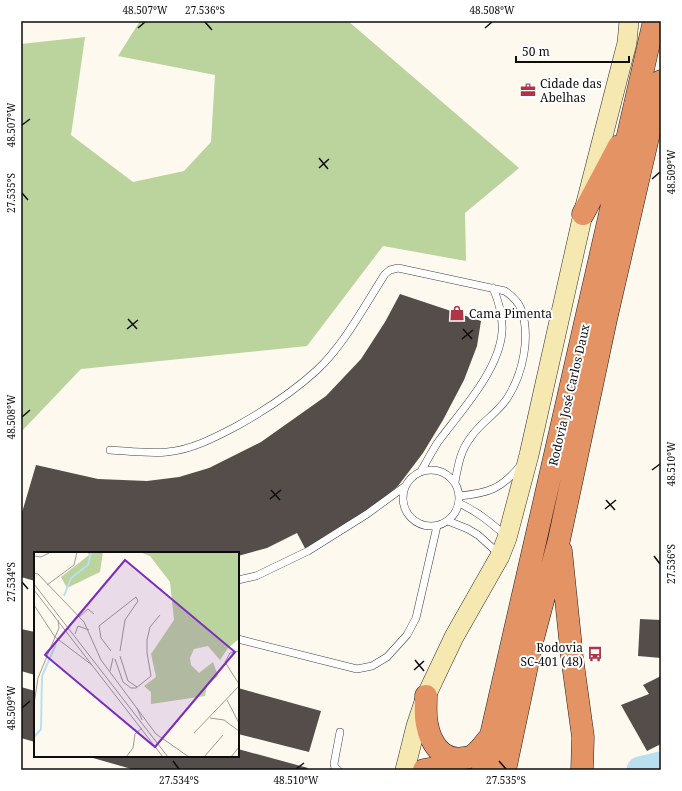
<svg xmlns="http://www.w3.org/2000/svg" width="682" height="791" viewBox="0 0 682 791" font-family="'Noto Serif',serif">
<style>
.forest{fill:#bbd39d}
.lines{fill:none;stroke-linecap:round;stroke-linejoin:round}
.river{stroke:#b8e0ef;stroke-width:27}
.building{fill:#544d4a}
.lane-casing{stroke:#404040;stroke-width:8}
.secondary-casing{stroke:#2f2f2f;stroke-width:20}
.highway-casing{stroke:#1e1e1e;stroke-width:23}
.lane{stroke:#fff;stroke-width:7}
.secondary{stroke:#f6e8b1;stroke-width:19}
.highway{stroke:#e49365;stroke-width:22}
.ticks{fill:none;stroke:#0d0d0d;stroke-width:1.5}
.labels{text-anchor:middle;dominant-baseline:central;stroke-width:4;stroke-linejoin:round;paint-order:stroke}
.poi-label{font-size:12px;fill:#0d0d0d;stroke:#fff;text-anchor:start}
.street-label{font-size:12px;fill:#0d0d0d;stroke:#fff}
.inset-river{fill:none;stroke:#b8e0ef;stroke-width:2}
.inset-road{fill:none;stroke:#9d9b95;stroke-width:1}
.view{fill:#7b2cbf;fill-opacity:0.15;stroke:#7b2cbf;stroke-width:2}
.inset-edge{fill:none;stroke:#0d0d0d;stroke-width:2}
.neatline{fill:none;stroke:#0d0d0d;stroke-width:1.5}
.ticks-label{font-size:10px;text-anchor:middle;fill:#0d0d0d}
</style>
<rect width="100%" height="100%" fill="#fdf9ef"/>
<path class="forest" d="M140,21H348L519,168L465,213L466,261L383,246L307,346L81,369L21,432V44L85,37L71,135L133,182L184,171L211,142L215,75L118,56Z"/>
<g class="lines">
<path class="river" d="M640,770L661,765"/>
</g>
<path class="building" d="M400,294L481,321L477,346L464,380L443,420L423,453L398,486L360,520L308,554L297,533L267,548L238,556V553H35V581L21,577V516L36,465L98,479L147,481L179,477L209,468L261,442L326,396L361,359L385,322Z
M640,619L661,620V658L638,656Z
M21,629L35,632V675L21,671Z
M661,676V744L647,751L621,705L649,694L643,685Z
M21,687L35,691V742L21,738Z
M238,688L321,711L309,752L238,734Z
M238,749L308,768L307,770H135L86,756H238Z"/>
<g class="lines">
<g class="lane-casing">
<path id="lane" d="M110,450C128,451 149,454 167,452C191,450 214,438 235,427C264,411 292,393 317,370C344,345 365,305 385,274L390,270L398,268L505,291C512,296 518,301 521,309C531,336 523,373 508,397C498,413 481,422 471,437C460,451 458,466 455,482
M403 498a28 28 0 1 1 56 0a28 28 0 1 1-56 0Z
M421,471C427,461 432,451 438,442C460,412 499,371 502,332C503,317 499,302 493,288
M459,496C489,493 501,489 520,466
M459,503C478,512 490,522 506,536
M448,521L468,529L478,535L499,554
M238,580L256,576L308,551L367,514L404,487
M238,639L357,669L372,666L387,657L407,635L416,618L437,526
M338,770L335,768L334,764L340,732"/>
</g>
<g class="secondary-casing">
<path id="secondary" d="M405,770L416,726L426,696L454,637L500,556L507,538L529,455L583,214L621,66L627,43L629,21"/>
</g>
<g class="highway-casing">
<path id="highway" d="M583,214L619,146
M561,551L572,657L583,737L582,770
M426,696C426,705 425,715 427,724C430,742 442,762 463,758C466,758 470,757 472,756C479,752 484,744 489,738
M424,770L435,768L449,770
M483,770L654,21
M505,770L532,642L559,540L606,319L661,81"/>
</g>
<use href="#lane" class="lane"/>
<use href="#secondary" class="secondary"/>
<use href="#highway" class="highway"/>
</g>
<path class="ticks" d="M205,22L212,30M138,28L145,22M485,28L492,22M22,125L30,119M319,158L328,169M319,168L329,159M652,179L660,172M22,193L28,200M128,319L137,329M127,329L138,320M463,329L472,339M462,339L473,330M22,417L30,410M652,470L660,464M271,490L280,500M270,499L281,490M606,500L615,510M605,509L616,500M654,556L660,564M22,582L28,589M415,660L424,671M414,670L424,661M22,708L30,701M173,761L179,769M499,761L506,769M296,769L304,763"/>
<defs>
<g id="office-bare" transform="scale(1.2)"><path d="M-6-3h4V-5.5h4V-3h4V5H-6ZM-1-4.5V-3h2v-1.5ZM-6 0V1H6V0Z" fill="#ae3446" stroke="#fff" stroke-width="2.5" paint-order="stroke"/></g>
<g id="shop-bare" transform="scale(1.2)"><path d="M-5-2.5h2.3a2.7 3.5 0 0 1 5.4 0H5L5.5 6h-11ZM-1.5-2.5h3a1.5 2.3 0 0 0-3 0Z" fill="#ae3446" stroke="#fff" stroke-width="2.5" paint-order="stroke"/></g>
<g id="bus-bare" transform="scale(1.2)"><path d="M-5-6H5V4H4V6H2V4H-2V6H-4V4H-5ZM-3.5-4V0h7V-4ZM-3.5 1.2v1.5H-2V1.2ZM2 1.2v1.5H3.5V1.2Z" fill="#ae3446" stroke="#fff" stroke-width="2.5" paint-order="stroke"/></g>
</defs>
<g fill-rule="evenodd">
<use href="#office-bare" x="528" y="90"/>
<use href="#shop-bare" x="457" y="313"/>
<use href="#bus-bare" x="595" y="654"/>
</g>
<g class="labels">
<g class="poi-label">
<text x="540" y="83">Cidade das<tspan x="540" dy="14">Abelhas</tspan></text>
<text x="469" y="313">Cama Pimenta</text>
<text x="583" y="647" text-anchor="end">Rodovia<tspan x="583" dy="14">SC-401 (48)</tspan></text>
</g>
<g class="street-label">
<text transform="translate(569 395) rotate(-77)">Rodovia José Carlos Daux</text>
</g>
</g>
<g transform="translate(34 552)">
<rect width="205" height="205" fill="#fdf9ef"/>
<path d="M53,0H69L66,20L33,36L27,25L55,3ZM106,0H205V87L194,96L186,108L174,94L160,97L156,106L157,113L165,121L179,110L184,124L173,134L171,144L117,152V140L110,134L122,125L117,102L140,68L136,30L116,4Z" fill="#bbd39d"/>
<path class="inset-river" d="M30,44L37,26L54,13L57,0M0,185L7,177L8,124L22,92"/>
<path class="inset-road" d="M0,4L7,5L15,1M0,21L4,22L50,70L67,108L122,182L155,205M0,32L134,205M13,33L40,13L43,0M0,38L129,205M0,53L21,85L4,126L0,152M45,65L54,57L60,62M24,68L25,76L21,85L58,113M41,82L44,74L55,78M77,99L67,86L65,74L102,45L104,49L91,68L86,99M205,99L196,101L191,110L205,132M86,104L94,129L103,135M81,107L89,130L97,136H102L117,124L113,101V88L116,75L126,63M76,119L79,106M193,148L205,171M103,156L108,168M176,166L190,168L205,179M160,181L205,134M92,205L99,196L101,182L108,176M170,205L189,183M197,205L205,195"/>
<path class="view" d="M91,8L201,100L121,195L11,103Z"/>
<rect width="205" height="205" class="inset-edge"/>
</g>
<rect width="682" height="791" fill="none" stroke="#ffffff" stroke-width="44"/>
<path d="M516 56v6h113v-6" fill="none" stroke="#0d0d0d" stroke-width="2"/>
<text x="522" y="56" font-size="12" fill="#0d0d0d" stroke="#ffffff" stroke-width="3" paint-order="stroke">50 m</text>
<rect x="22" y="22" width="638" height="747" class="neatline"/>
<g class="ticks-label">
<text x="145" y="14">48.507°W</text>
<text x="205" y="14">27.536°S</text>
<text x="492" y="14">48.508°W</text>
<text transform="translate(11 125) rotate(-90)" y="4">48.507°W</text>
<text transform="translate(671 172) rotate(-90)" y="4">48.509°W</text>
<text transform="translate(11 193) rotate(-90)" y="4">27.535°S</text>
<text transform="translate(11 417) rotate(-90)" y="4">48.508°W</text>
<text transform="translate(671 464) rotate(-90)" y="4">48.510°W</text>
<text transform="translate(671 564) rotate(-90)" y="4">27.536°S</text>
<text transform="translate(11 582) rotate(-90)" y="4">27.534°S</text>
<text transform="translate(11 708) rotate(-90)" y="4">48.509°W</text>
<text x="179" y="784">27.534°S</text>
<text x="296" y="784">48.510°W</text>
<text x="506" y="784">27.535°S</text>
</g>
</svg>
